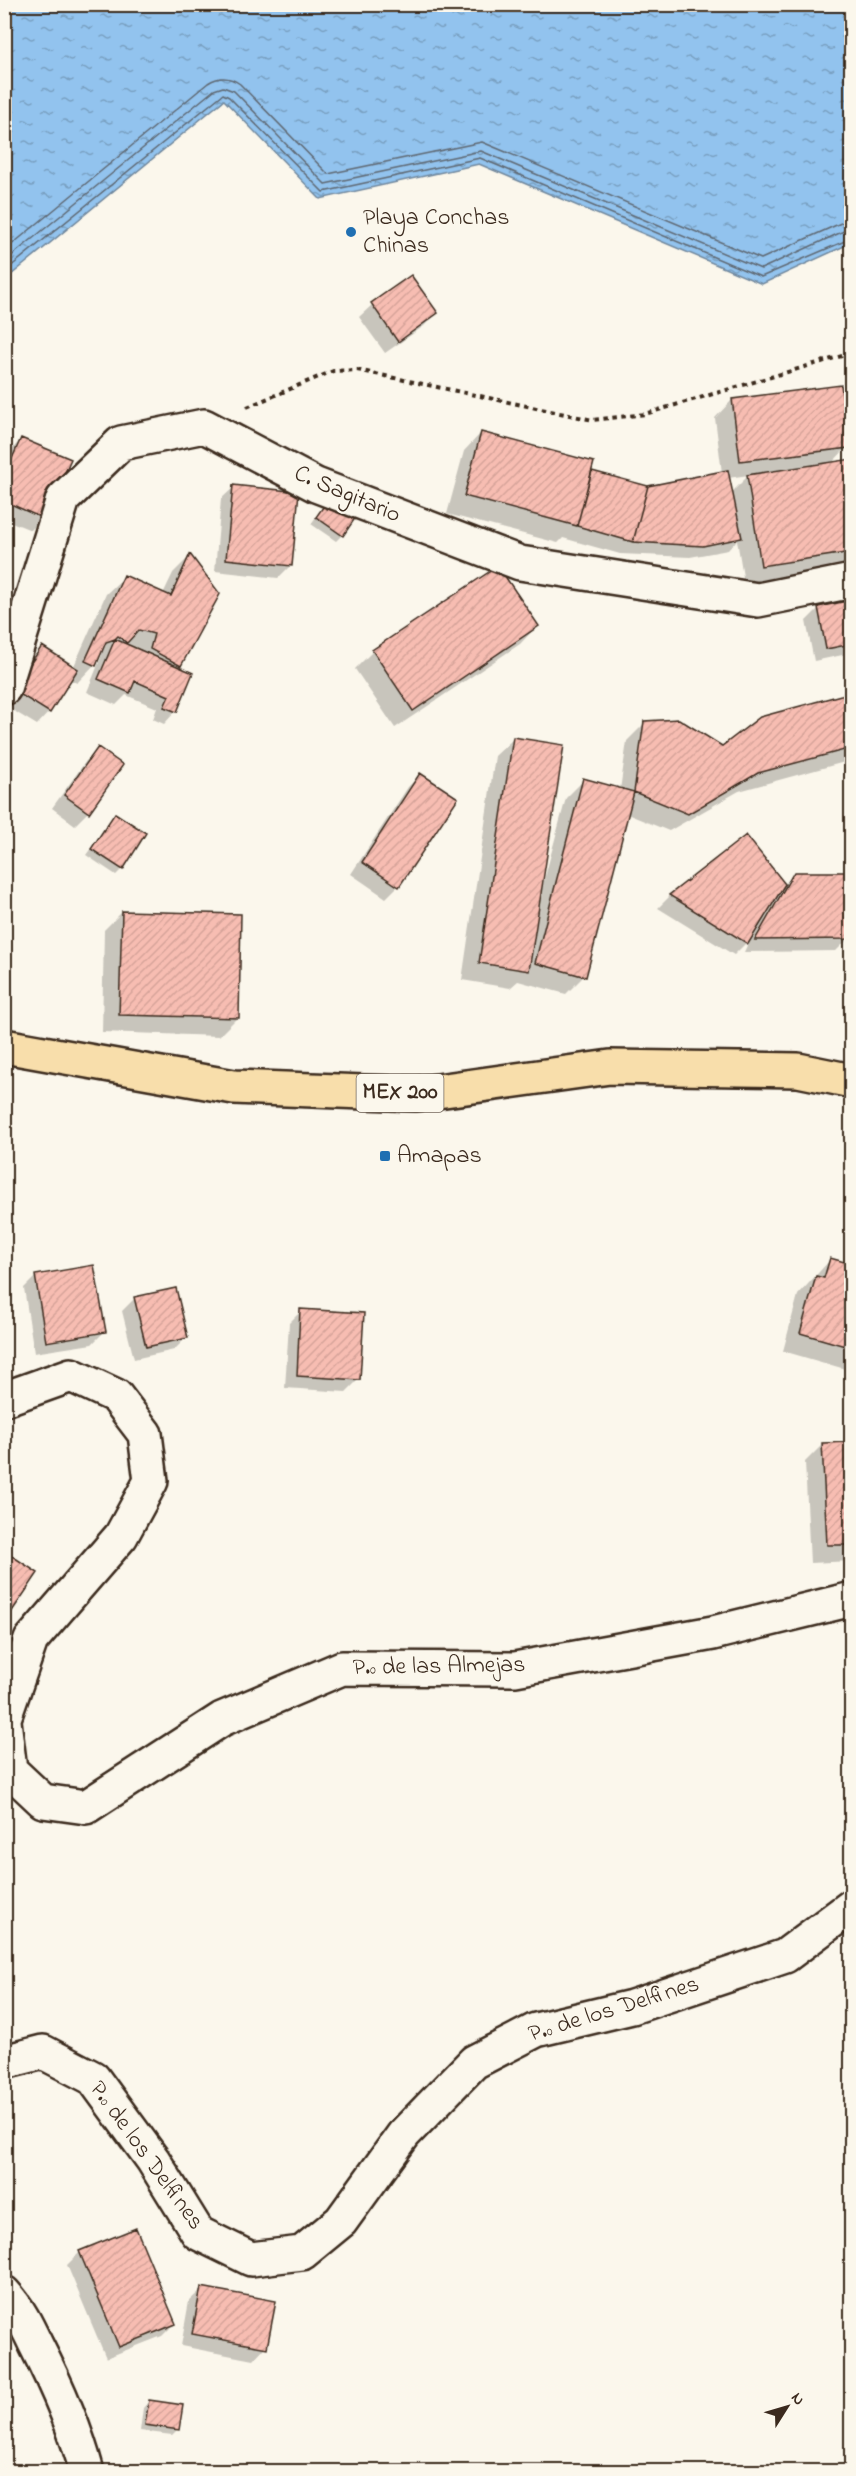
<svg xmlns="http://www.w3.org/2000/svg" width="856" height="2476" viewBox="0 0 856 2476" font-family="'Indie Flower',sans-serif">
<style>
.water{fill:url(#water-ripples);stroke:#6f869b;stroke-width:1.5}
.shadow{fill:#0003;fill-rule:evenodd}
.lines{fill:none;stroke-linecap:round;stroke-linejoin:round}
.shore{stroke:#5e6771;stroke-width:1.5}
.building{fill:url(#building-hatch);stroke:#3b2a1e;stroke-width:1.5}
.street-casing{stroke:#3b2a1e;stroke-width:38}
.highway-casing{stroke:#3b2a1e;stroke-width:38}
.path{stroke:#3b2a1e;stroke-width:4;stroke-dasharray:4.5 4.5;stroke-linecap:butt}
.street{stroke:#fbf7ec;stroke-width:33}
.highway{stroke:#f8deab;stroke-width:33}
.poi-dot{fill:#1f6fb2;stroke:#fbf7ec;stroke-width:2}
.labels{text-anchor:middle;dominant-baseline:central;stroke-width:4.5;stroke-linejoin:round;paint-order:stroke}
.shield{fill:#fbf7ec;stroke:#75685c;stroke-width:1.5}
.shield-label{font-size:22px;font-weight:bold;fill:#3b2a1e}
.poi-label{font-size:24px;fill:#3b2a1e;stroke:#fbf7ec;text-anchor:start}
.street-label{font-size:24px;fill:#3b2a1e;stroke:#fbf7ec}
</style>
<defs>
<pattern id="water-ripples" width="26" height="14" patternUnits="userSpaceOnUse" patternTransform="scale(1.5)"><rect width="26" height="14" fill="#92c3ee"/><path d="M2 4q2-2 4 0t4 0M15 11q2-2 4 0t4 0" fill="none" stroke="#789fc0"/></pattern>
<pattern id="building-hatch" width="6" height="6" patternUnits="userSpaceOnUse" patternTransform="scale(1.5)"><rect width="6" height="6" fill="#f7bdb2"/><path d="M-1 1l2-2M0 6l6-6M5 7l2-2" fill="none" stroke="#d5a399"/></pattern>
</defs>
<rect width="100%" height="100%" fill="#fbf7ec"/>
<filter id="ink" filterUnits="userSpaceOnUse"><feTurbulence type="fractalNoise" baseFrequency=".0167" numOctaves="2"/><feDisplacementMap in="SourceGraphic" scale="12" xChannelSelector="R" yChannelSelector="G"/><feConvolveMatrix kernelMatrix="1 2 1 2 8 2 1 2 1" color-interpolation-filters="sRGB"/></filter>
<g filter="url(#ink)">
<path class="water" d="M5,4L851,5V243L762,284L479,164L320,199L224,100L5,280Z"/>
<path class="shadow" d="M411,277L436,313L424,326L385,353L359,317L372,305Z
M732,400L847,447L831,464L852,461V566L744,583L737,540L728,550L690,557L620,554L563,538L558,543L447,514L464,451L481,433L588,477L593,472L648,488L722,473L715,418ZM749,475L731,493L728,478Z
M22,439L43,518L31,530L4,519V463L9,452Z
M234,487L291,565L278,578L215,571L221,499Z
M327,501L342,535L336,541L311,524Z
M190,556L180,665L177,667L176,711L164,724L153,719L157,708L126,695L116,705L87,692L102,655L100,653L94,665L77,683L70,680L49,712L37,725L4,705V699L30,660L42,648L73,668L106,594L124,577L163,594L173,573Z
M498,568L537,626L520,644L395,728L355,669L373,651Z
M852,602V653L814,661L806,621L818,609Z
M852,694V760L739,791L669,831L627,814L584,976L566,994L518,981L510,988L462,980L495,756L513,739L541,884H543L566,798L584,780L620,790L627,741L645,723L722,748Z
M98,749L121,766L88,812L75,825L52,808L86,761Z
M420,775L398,886L386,898L351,874L408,787Z
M115,815L122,869L116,875L86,855Z
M746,837L783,885L795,874L848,939L836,951L744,952L750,939L734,955L658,908L670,896Z
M122,912L237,1018L219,1036L102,1032L104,930Z
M852,1249V1371L783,1351L798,1295L830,1260L847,1264Z
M36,1276L104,1332L92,1344L34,1353L24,1288Z
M175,1290L187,1337L174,1350L134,1359L122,1311L134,1299Z
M301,1311L359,1379L346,1392L285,1388L289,1323Z
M852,1443V1561L810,1563L805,1462L823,1444Z
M135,2230L174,2324L162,2336L106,2358L67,2265L80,2252Z
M202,2289L265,2347L253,2360L181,2346L189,2301Z
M149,2401L178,2429L172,2435L140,2431L143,2408Z"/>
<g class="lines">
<path class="shore" d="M4,251L208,83C219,76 229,76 240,84L328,174L482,142L761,259L841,223L852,221
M4,262L214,90L223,87L234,91L325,184L481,151L761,269L844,231L852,230
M4,272L223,94L229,97L323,192L480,158L761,277L852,238"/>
</g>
<path class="building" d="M411,275L438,313L398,342L371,303Z
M841,385L849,448L740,461L732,399Z
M481,432L594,462L577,526L464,496Z
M21,438L71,459L44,519L4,501V477Z
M852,459V552L761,566L747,475Z
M728,470L742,538L703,546L633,542L648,486Z
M592,471L648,486L633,542L577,526Z
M233,485L299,492L292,566L226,559Z
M333,493L360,511L343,536L316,517Z
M190,554L220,594L181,666L150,649L154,634L139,630L127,643L118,636L115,639L106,642L96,666L85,661L124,575L171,596Z
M498,566L539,626L413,711L372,650Z
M852,600V644L826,649L818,607Z
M115,639L193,673L177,712L164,707L169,696L135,681L130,693L98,679Z
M42,646L78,669L50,713L13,690Z
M852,692V748L758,773L688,814L634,792L644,721L679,719L722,746L760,717Z
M513,737L564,745L529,971L479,963Z
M98,747L123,765L89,813L64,795Z
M420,773L458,798L399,887L362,862Z
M583,778L634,792L586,977L535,963Z
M115,813L146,833L123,870L91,849Z
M746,835L785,884L748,944L669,895Z
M794,872H849L850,939L755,940Z
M122,911L241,914L239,1018L119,1015Z
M830,1258L852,1264V1348L800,1333L816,1276L824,1278Z
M94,1265L106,1332L46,1342L35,1275Z
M176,1288L188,1338L146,1347L134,1297Z
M300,1309L364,1313L360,1380L297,1376Z
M852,1442V1545H827L822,1443Z
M9,1554L38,1573L4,1623V1560Z
M136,2228L176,2324L119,2347L79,2251Z
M201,2287L276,2301L267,2348L192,2334Z
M149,2400L183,2405L179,2430L145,2425Z"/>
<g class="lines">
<g class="street-casing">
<path id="street" d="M4,688L63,499L121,443L204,426L316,485L520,563L758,600L852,581
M4,1399L71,1375L116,1396L145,1434L151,1481L121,1536L31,1640L4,1718
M4,1721L10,1770L43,1801L86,1807L222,1719L342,1668L515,1669L713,1633L852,1599
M4,2062L43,2052L93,2078L153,2160L198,2233L251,2259L302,2253L341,2221L404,2134L474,2062L536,2030L632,2007L785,1956L852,1906
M4,2293C19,2309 27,2326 36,2345C57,2386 75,2427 87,2472"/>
</g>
<g class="highway-casing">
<path id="highway" d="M4,1046L234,1087L416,1094L610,1067L798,1070L852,1081"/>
</g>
<path class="path" d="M247,407L333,371L357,370L593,420L645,414L852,353"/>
<use href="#street" class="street"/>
<use href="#highway" class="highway"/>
</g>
</g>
<g class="poi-dot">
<circle cx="351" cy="232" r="6"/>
<rect x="379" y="1150" width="12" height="12" rx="3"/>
</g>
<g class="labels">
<rect class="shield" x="356.5" y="1074" width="87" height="38" rx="4.5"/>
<g class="shield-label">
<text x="400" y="1093">MEX 200</text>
</g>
<g class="poi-label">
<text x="363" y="218">Playa Conchas<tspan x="363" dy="28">Chinas</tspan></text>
<text x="397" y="1156">Amapas</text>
</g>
<g class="street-label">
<text transform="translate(347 495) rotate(23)">C. Sagitario</text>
<text transform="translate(439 1667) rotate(-1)">P.º de las Almejas</text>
<text transform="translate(614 2010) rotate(-17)">P.º de los Delfines</text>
<text transform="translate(146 2156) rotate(54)">P.º de los Delfines</text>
</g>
</g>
<rect width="856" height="2476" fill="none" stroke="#fbf7ec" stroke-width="24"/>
<rect x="12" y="12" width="832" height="2452" fill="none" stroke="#3b2a1e" stroke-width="2" filter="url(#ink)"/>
<g transform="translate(787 2407) rotate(53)" stroke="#fbf7ec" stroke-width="4.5" paint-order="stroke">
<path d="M0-4.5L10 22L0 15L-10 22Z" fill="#3b2a1e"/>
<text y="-9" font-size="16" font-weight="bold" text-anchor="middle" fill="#3b2a1e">N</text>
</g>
</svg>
